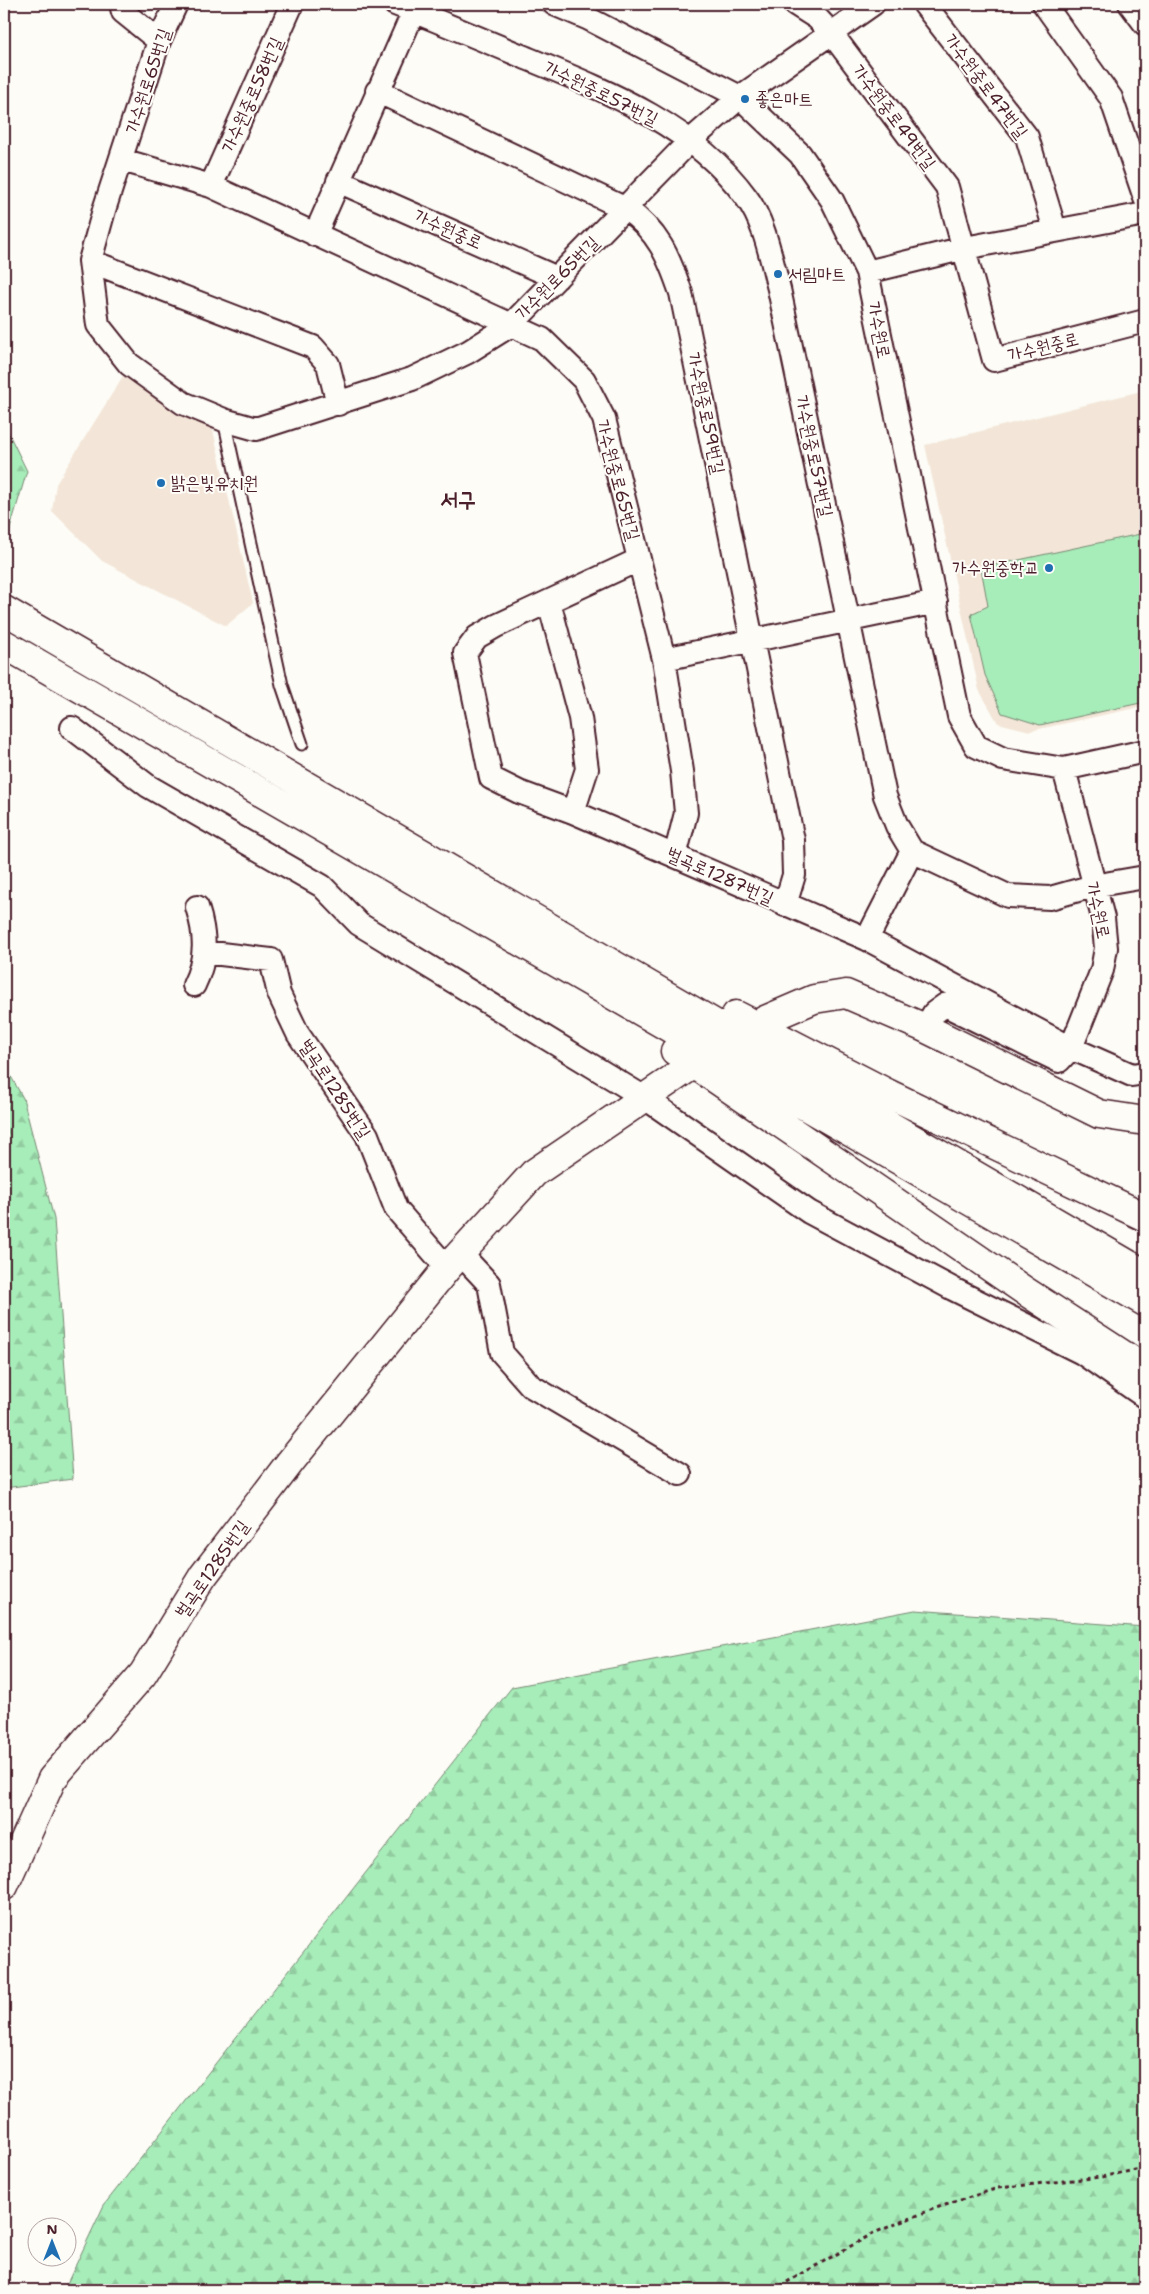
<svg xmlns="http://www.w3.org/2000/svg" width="1149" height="2294" viewBox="0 0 1149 2294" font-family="'Shantell Sans','Poor Story',sans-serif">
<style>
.built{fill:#f3e6d8}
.grass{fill:#a7edb9;stroke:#788672}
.forest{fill:url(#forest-firs);stroke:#788672}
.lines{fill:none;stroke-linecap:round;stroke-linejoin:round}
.lane-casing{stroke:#4a1f2b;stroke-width:15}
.street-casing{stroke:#4a1f2b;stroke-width:26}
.secondary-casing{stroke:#4a1f2b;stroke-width:31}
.path{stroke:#4a1f2b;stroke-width:3;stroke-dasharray:4 4;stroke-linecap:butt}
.lane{stroke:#fdfcf7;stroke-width:11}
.street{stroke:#fdfcf7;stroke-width:22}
.secondary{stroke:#fdfcf7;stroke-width:28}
.poi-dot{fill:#1f6fb2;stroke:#fdfcf7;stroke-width:2}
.labels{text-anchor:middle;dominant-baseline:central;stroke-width:4;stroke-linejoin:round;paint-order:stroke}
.street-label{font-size:18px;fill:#4a1f2b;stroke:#fdfcf7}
.poi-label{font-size:18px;fill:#4a1f2b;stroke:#fdfcf7;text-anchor:start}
.district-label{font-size:22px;font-weight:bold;fill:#4a1f2b;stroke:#fdfcf7}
</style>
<defs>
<pattern id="forest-firs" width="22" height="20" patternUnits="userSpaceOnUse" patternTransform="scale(1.25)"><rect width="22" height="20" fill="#a7edb9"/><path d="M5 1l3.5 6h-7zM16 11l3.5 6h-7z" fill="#91cb9f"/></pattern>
</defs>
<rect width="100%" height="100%" fill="#fdfcf7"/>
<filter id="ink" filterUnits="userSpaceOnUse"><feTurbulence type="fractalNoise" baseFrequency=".02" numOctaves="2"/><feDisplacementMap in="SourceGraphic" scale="10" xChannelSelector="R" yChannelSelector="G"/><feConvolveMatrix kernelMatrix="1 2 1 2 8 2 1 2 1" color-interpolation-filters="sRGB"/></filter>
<g filter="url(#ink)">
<path class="built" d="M123,376L212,426L253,603L226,626L102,561L52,511L56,484Z
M1145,390V706L1030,731L998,723L979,690L925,445Z"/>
<path class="grass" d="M1145,533V702L1040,725L1002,713L985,675L971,614L988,606L981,568Z"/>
<path class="forest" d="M4,424L27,471L6,542H4Z
M4,1064L23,1098L54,1219L73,1479L4,1488Z
M915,1610L1145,1627V2290H64L104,2205L512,1687Z"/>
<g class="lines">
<g class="lane-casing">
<path id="lane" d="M224,420L282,685L302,744"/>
</g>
<g class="street-casing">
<path id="street" d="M121,4L123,12L159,41
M176,4L159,41L104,210L90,261L98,325L129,364L183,403L224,420L256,429L412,379L468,352L511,325L690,141L740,97L873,4
M395,4C438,21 481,39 524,57C604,90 693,124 746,197C765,222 771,259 779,289L885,796L897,826L912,851L1008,896L1050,898L1093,886L1145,877
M554,4L587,18L740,97L800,154L832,200L867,272L959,716L976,746L1003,759L1064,769L1145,751
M795,4L817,18L832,34L947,187L994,360L1145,321
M924,4L1027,137L1055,230
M1044,4L1111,98L1145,198
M1130,4L1145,24
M377,91L626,209C658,231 669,257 681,293L793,840L794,875L785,905
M122,160L211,186L542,339L584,380L604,419L664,659L682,771L686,813L675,856
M338,181L557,278
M211,186L292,4
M315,235L417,4
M90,261L313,347L328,364L338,404
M867,272L965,248L1145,214
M638,560L496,626L477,637L465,653L491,778L519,792L573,812L867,939L1071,1048L1132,1075L1145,1073
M549,602L580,718L587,769L573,812
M664,659L936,602
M72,728L148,786L322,886L359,924L645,1098L809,1212L953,1289L1082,1353L1145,1397
M867,939L912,851
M204,952L271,960L279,994L298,1034L367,1135L396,1209L447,1268
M194,985C207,959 206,935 197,907
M925,1028L934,1013L945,1005L1059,1061L1071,1048L1102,970L1106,948L1103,918L1064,769
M460,1253L489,1284L502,1353L531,1386L680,1474"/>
</g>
<g class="secondary-casing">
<path id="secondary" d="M4,610L1145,1274
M4,644L1145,1302
M736,1015L887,1093L1145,1217
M765,1020L814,999L846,994L925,1028L1099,1114L1145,1121
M675,1051L1025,1291L1145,1369
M4,1886L52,1779L143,1674L203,1576L291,1461L447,1268L534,1173L687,1069"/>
</g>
<path class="path" d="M773,2290L874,2233L933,2209L998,2188L1101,2177L1145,2168"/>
<use href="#lane" class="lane"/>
<use href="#street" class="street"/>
<use href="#secondary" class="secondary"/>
</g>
</g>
<g class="poi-dot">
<circle cx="745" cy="99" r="5"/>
<circle cx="778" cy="274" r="5"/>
<circle cx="161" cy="483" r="5"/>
<circle cx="1049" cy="568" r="5"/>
</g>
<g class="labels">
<g class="street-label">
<text transform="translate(148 81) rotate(-72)">가수원로65번길</text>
<text transform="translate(986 86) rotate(53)">가수원중로47번길</text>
<text transform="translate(601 93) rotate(26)">가수원중로57번길</text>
<text transform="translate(252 95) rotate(-66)">가수원중로58번길</text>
<text transform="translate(894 117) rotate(53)">가수원중로49번길</text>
<text transform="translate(448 229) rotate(24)">가수원중로</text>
<text transform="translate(557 278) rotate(-45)">가수원로65번길</text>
<text transform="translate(879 330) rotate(79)">가수원로</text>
<text transform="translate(1043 347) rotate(-14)">가수원중로</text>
<text transform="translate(706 413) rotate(78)">가수원중로59번길</text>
<text transform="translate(814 456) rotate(78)">가수원중로57번길</text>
<text transform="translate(618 480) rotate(75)">가수원중로65번길</text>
<text transform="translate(720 876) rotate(24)">벌곡로1287번길</text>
<text transform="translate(1098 910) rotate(78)">가수원로</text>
<text transform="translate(335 1089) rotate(57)">벌곡로1285번길</text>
<text transform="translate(212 1569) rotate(-55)">벌곡로1285번길</text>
</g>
<g class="poi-label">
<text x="755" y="99">좋은마트</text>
<text x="788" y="274">서림마트</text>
<text x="171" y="483">밝은빛유치원</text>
<text x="1039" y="568" text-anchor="end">가수원중학교</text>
</g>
<g class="district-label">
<text x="458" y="499">서구</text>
</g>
</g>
<rect width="1149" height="2294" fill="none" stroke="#fdfcf7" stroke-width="20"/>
<rect x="10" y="10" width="1129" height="2274" fill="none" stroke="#4a1f2b" stroke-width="2" filter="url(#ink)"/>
<g transform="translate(52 2242)"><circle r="24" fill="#fdfcf7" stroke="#b5a4a5"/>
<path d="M0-4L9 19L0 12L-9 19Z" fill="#1f6fb2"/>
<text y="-8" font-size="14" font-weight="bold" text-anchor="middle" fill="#4a1f2b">N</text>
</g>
</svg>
